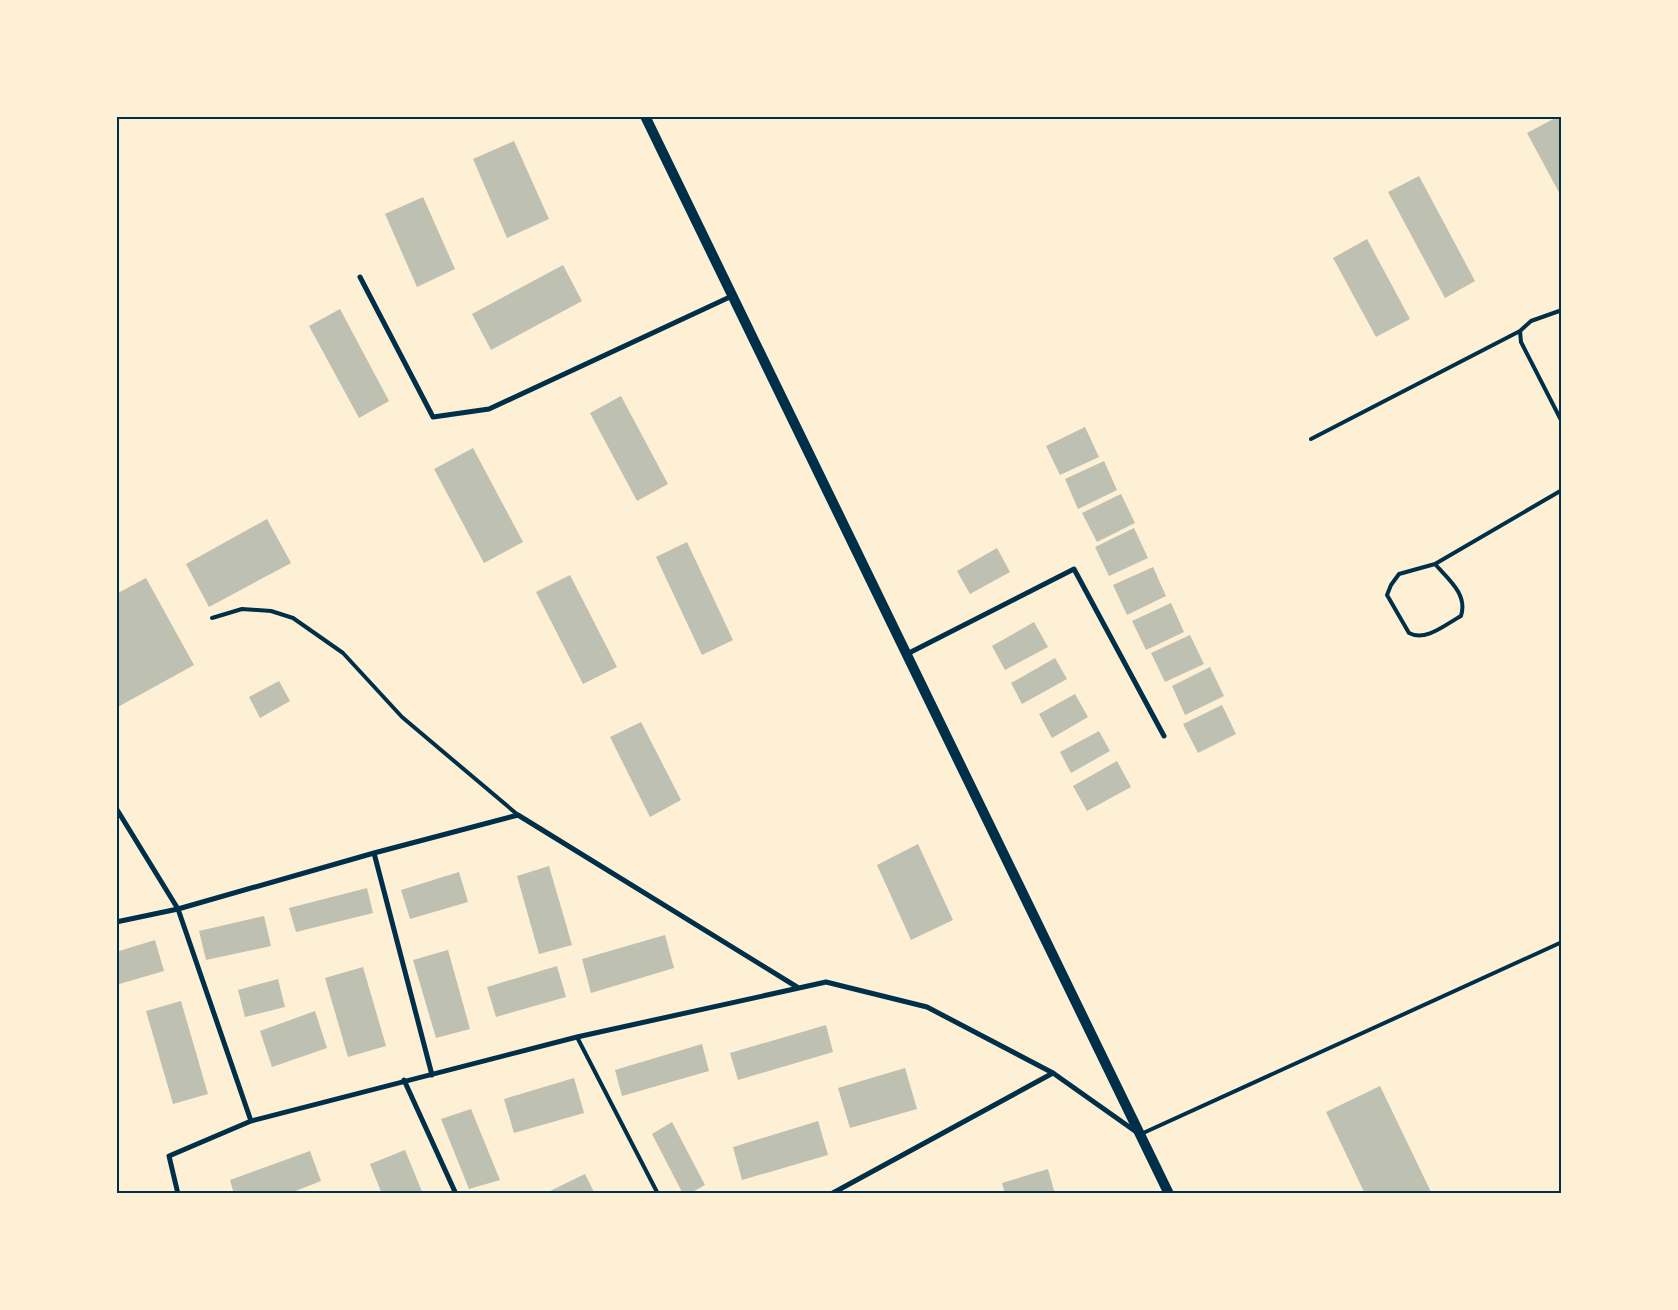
<svg xmlns="http://www.w3.org/2000/svg" width="1678" height="1310" viewBox="0 0 1678 1310" font-family="Karla,sans-serif">
<style>
.building{fill:#bec0b2}
.lines{fill:none;stroke-linecap:round;stroke-linejoin:round}
.service{stroke:#003049;stroke-width:4}
.minor{stroke:#003049;stroke-width:5}
.secondary{stroke:#003049;stroke-width:10}
.neatline{fill:none;stroke:#003049;stroke-width:2}
</style>
<rect width="100%" height="100%" fill="#fdf0d5"/>
<path class="building" d="M1559,116H1562V198L1527,133Z
M514,141L549,219L507,238L473,159Z
M1419,176L1475,281L1445,298L1388,192Z
M423,197L455,269L417,287L385,214Z
M1367,239L1410,319L1376,337L1333,258Z
M563,265L582,301L491,350L472,314Z
M340,309L389,401L359,418L309,326Z
M621,396L668,484L637,501L590,413Z
M1085,427L1099,457L1060,475L1046,446Z
M473,448L523,542L484,563L434,469Z
M1104,461L1117,490L1078,509L1065,479Z
M1121,494L1135,523L1097,542L1082,513Z
M267,519L291,563L209,607L186,564Z
M1134,528L1148,558L1109,576L1095,547Z
M687,542L733,640L702,655L656,557Z
M997,548L1010,572L970,594L957,571Z
M1153,567L1166,596L1127,615L1113,585Z
M570,575L617,667L583,684L536,592Z
M146,578L194,665L116,708V594Z
M1171,603L1184,632L1146,650L1132,621Z
M1034,622L1048,647L1005,670L992,646Z
M1190,635L1204,664L1165,682L1151,653Z
M1055,658L1067,679L1022,704L1011,683Z
M1210,667L1224,696L1185,715L1172,686Z
M279,681L290,701L260,718L249,697Z
M1075,694L1088,717L1052,738L1039,714Z
M1222,705L1236,734L1198,753L1183,724Z
M641,722L681,800L650,817L610,737Z
M1099,731L1110,751L1071,773L1060,752Z
M1117,761L1131,787L1087,811L1073,786Z
M918,844L953,920L911,940L877,865Z
M549,866L572,945L539,954L517,876Z
M459,872L468,902L410,919L401,890Z
M367,888L373,913L296,932L289,908Z
M264,916L271,946L206,960L199,931Z
M665,935L674,968L591,993L582,959Z
M155,940L164,971L116,985V952Z
M448,950L470,1029L436,1038L413,960Z
M557,966L566,997L496,1017L487,987Z
M363,967L386,1046L348,1057L325,978Z
M278,979L285,1007L245,1017L238,990Z
M181,1001L208,1094L173,1104L146,1011Z
M315,1011L327,1048L272,1067L260,1031Z
M826,1025L833,1052L738,1080L730,1053Z
M702,1044L709,1071L622,1096L615,1070Z
M905,1068L917,1109L850,1128L838,1088Z
M574,1078L584,1113L514,1133L504,1099Z
M1380,1086L1432,1194H1365L1326,1112Z
M471,1109L500,1180L469,1189L441,1119Z
M818,1121L828,1155L742,1180L733,1147Z
M672,1122L705,1185L689,1194H683L652,1134Z
M405,1150L423,1194H382L370,1164Z
M310,1151L321,1181L288,1194H234L230,1180Z
M1048,1169L1055,1194H1005L1002,1183Z
M585,1174L595,1194H549L548,1192Z"/>
<g class="lines">
<path class="service" d="M1562,310L1531,321L1520,331L1521,342L1562,422
M1311,439L1520,331
M1435,564C1448,579 1468,594 1461,616C1446,624 1426,642 1409,633L1387,595L1391,585L1399,574L1435,564L1562,490
M212,618L242,609L271,611L293,618L343,653L402,717L518,815
M577,1037L658,1194
M1141,1134L1562,942"/>
<path class="minor" d="M360,277L433,417L489,409L732,296
M907,654L1074,569L1164,736
M116,808L178,909L251,1121
M374,853L432,1075
M116,922L178,909L374,853L518,815L797,987
M404,1080L456,1194
M178,1194L169,1156L251,1121L577,1037L826,982L927,1007L1053,1073L1135,1131
M831,1194L1053,1073"/>
<path class="secondary" d="M645,116L1169,1194"/>
</g>
<rect width="1678" height="1310" fill="none" stroke="#fdf0d5" stroke-width="235"/>
<rect x="118" y="118" width="1442" height="1074" class="neatline"/>
</svg>
